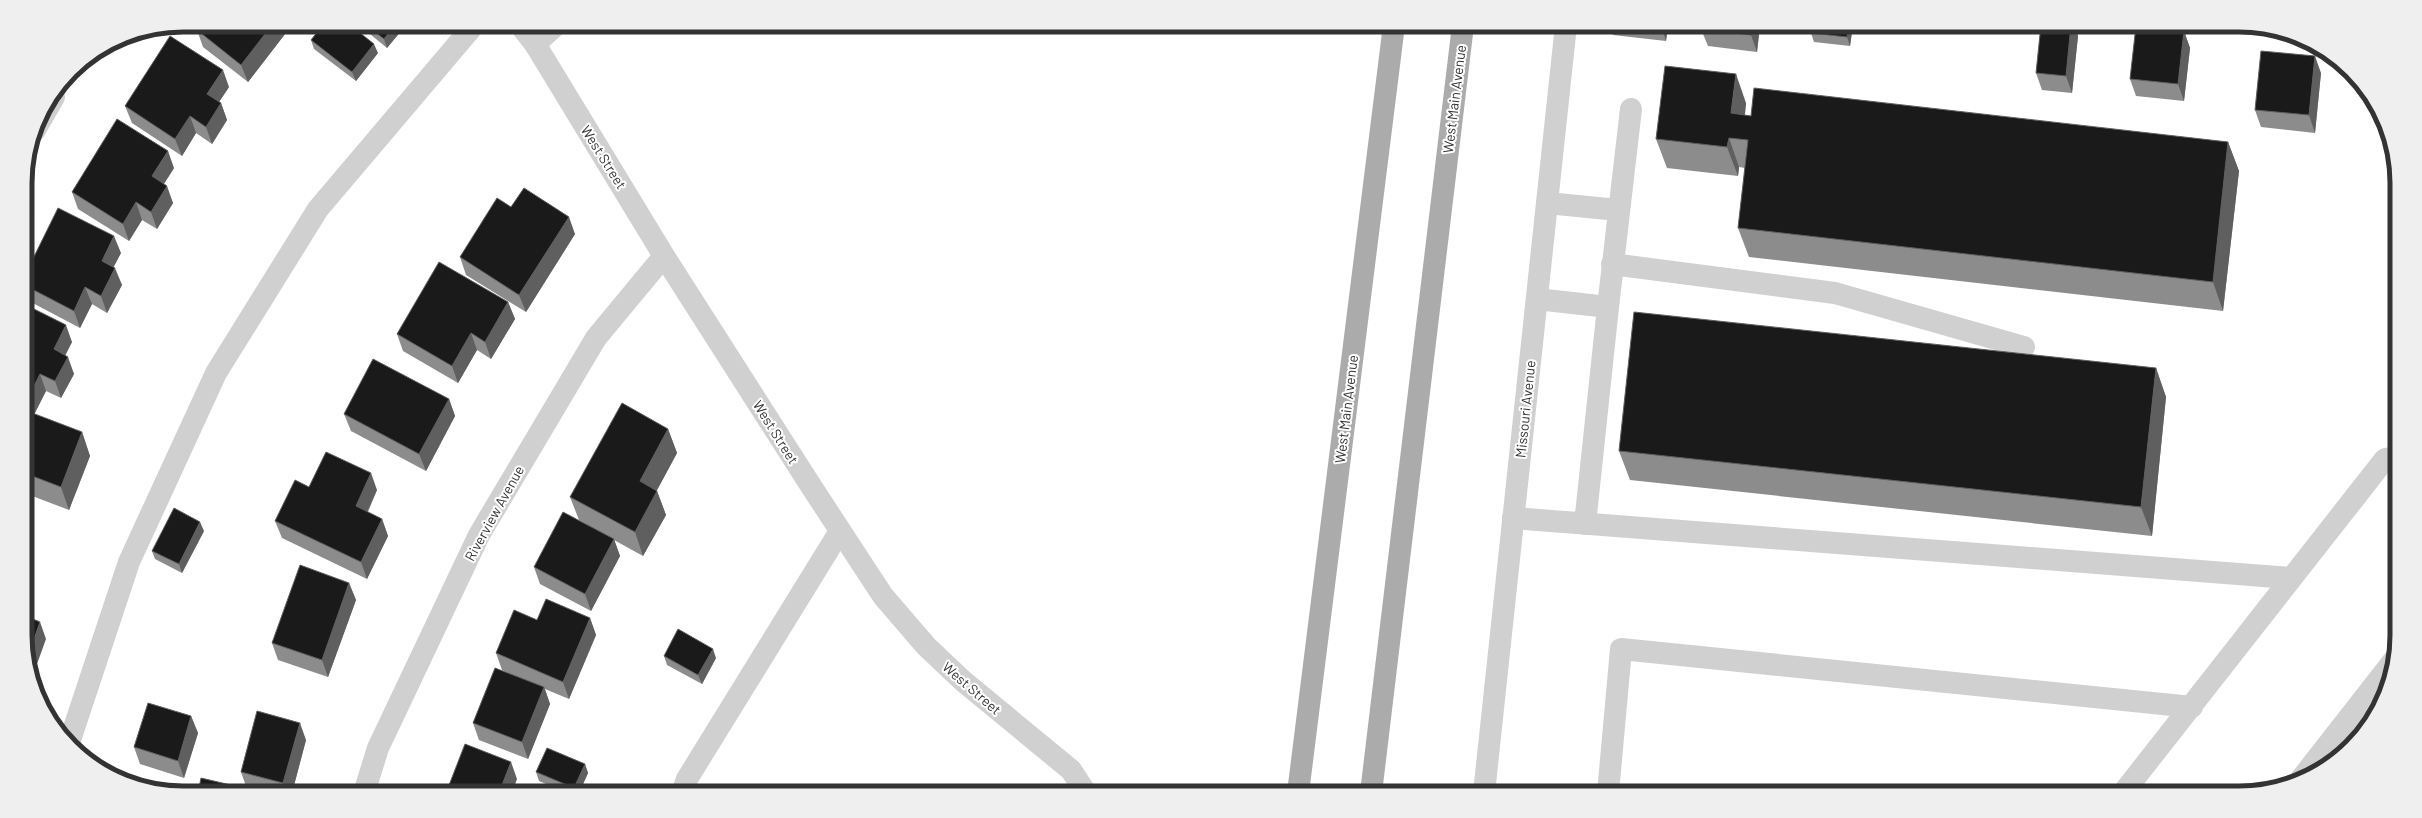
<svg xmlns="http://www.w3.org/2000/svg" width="2422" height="818" viewBox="0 0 2422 818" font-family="Barlow,sans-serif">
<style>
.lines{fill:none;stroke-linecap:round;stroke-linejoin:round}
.service{stroke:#d0d0d0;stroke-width:22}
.minor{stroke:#d0d0d0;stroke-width:22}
.primary{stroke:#ababab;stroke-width:22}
.wall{fill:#8c8c8c}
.shaded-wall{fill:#5f5f5f}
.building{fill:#1a1a1a;stroke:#5f5f5f}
.labels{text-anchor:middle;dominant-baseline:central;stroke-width:4;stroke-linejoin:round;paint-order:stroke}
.street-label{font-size:14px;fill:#333;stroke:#fff}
.rim{fill:none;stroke:#333;stroke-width:5}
</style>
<rect width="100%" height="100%" fill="#fff"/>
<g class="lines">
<path class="service" d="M535,44L556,25
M1547,203L1618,210
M1612,264L1835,293L2024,347
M1537,299L1608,307L1631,109
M1513,518L2290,578
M1585,524L1608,307
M69,743L129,562L216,373L318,209L474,25
M2301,779L2394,660
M682,793L687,779L840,531
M1608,793L1621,649L2192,707
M2123,793L2385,459L2396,457"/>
<path class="minor" d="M520,25L535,44L664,256L811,486L883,596L926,646L963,681L1071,770L1086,793
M35,130L54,97
M364,793L378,748L479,535L596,338L664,256
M1484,793L1566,25"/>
<path class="primary" d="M1298,793L1394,25
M1371,793L1463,25"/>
</g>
<path class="wall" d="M201,25H292L248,82L203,47L197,30Z
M359,25H406L387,48Z
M1609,25H1668L1666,41L1613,35Z
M1760,25L1757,52L1708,46L1701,29Z
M1853,25L1850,46L1814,42L1811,33Z
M2041,25H2074L2078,36L2072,93L2042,90L2036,73Z
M2184,31L2190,48L2184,101L2136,96L2130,79Z
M311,40L378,53L356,81L314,49Z
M2321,73L2315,133L2261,127L2255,110Z
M229,87L219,102L221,103L227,120L212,144L196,133L182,156L132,123L125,106Z
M1746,103L1745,115L1751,116L2228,142L2239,171L2223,311L1749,257L1738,228L1745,168L1739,167L1738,176L1667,168L1656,139Z
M174,168L164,184L173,203L157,229L142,220L129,241L78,209L72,192Z
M511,207L575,234L526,312L466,275L460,257Z
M121,253L113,267L122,285L107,313L92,304L80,328L27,300L26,298V273Z
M508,302L515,319L491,359L477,350L458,383L403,351L397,334Z
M26,305L72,342L65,355L74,374L61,398L46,391L34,414L82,432L90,456L69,510L27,494Z
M2156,368L2166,397L2152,536L1630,480L1619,451Z
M449,399L455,416L426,471L351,431L344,414Z
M668,429L677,453L657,490V491L666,515L643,556L614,540L620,556L591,611L540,584L534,567L594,529L579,520L570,497Z
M309,487L377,490L368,512L382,519L388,536L367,579L282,538L275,521Z
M204,531L182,573L155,559L152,551Z
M349,583L356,600L328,677L278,660L272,643Z
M590,618L596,635L569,699L545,689L550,704L528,759L479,740L473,723L512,675L502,670L496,653L537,620Z
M664,656L716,658L702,684L667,665Z
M191,716L198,733L184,778L140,764L134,747Z
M306,740L292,793H198L247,789L241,772Z
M585,764L588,773L579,793H567L539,781L536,772Z"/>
<path class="shaded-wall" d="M272,25H292L248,82L241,65Z
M395,25H406L387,48L384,39Z
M1661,25H1668L1666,41Z
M1752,25H1760L1757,52L1751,35Z
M1849,25H1853L1850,46L1847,37Z
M2071,25H2074L2078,36L2072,93L2066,76Z
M2184,31L2190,48L2184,101L2178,84Z
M374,44L378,53L356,81L352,72Z
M2315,56L2321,73L2315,133L2309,115Z
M223,70L229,87L213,111L207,94Z
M1736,74L1746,103L1742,139L1731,113Z
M221,103L227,120L212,144L206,127Z
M190,116L196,133L182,156L175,139Z
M1729,138L1739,167L1738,176L1727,147Z
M2228,142L2239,171L2223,311L2213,282Z
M168,151L174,168L158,193L152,176Z
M167,186L173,203L157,229L151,212Z
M136,202L142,220L129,241L123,224Z
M569,217L575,234L526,312L519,295Z
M114,236L121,253L108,278L102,261Z
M115,268L122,285L107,313L101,296Z
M85,287L92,304L80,328L74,311Z
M508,302L515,319L491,359L485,342Z
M66,325L72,342L60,366L54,349Z
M471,333L477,350L458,383L452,366Z
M68,357L74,374L61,398L55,381Z
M2156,368L2166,397L2152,536L2141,507Z
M40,374L46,391L33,417L27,400Z
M449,399L455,416L426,471L419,454Z
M668,429L677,453L649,505L640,481Z
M82,432L90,456L69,510L61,487Z
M371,473L377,490L362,523L356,506Z
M657,491L666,515L643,556L635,532Z
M382,519L388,536L367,579L361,562Z
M200,522L204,531L182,573L179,564Z
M614,539L620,556L591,611L585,594Z
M349,583L356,600L328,677L322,660Z
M590,618L596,635L569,699L563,682Z
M40,622L46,639L32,678L28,666V656Z
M713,649L716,658L702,684L698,675Z
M544,687L550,704L528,759L522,742Z
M191,716L198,733L184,778L178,761Z
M300,723L306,740L292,793H287L283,783Z
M511,762L517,779L512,793H499Z
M585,764L588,773L579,793H576L574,788Z"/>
<path class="building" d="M201,25H272L241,65L197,30Z
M323,25H350L374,44L352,72L311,40Z
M366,25H395L384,39Z
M1702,25H1752L1751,35L1701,29Z
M1812,25H1849L1847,37L1811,33Z
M2041,25H2071L2066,76L2036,73Z
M2136,26L2184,31L2178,84L2130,79Z
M170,36L223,70L207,94L221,103L206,127L190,116L175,139L125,106Z
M2261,51L2315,56L2309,115L2255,110Z
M1665,66L1736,74L1731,113L1751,116L1754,88L2228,142L2213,282L1738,228L1748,140L1729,138L1727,147L1656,139Z
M117,119L168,151L152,176L167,186L151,212L136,202L123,224L72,192Z
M524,188L569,217L519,295L460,257L497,198L511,207Z
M58,208L114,236L102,261L115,268L101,296L85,287L74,311L26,286V273Z
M439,262L508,302L485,342L471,333L452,366L397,334Z
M26,305L66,325L54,349L68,357L55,381L40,374L27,400Z
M1634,312L2156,368L2141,507L1619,451Z
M373,359L449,399L419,454L344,414Z
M622,403L668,429L640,481L657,491L635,532L570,497Z
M27,411L82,432L61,487L27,474Z
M326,452L371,473L356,506L382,519L361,562L275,521L295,480L309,487Z
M174,508L200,522L179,564L152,551Z
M563,512L614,539L585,594L534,567Z
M300,565L349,583L322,660L272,643Z
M546,599L590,618L563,682L496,653L514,610L537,620Z
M28,617L40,622L28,656Z
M678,629L713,649L698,675L664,656Z
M495,668L544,687L522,742L473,723Z
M148,703L191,716L178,761L134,747Z
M257,711L300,723L283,783L241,772Z
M465,744L511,762L499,793H446Z
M547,748L585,764L574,788L536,772Z
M201,778L265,793H198Z
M174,790L187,793L173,792Z"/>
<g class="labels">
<g class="street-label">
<text transform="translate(1454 99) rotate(-83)">West Main Avenue</text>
<text transform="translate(604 157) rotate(58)">West Street</text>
<text transform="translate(1346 409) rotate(-83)">West Main Avenue</text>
<text transform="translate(1525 409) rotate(-84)">Missouri Avenue</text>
<text transform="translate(776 432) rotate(58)">West Street</text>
<text transform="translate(494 513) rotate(-61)">Riverview Avenue</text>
<text transform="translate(972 688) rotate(41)">West Street</text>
</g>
</g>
<path d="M0 0H2422V818H0ZM183 32H2239A151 151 0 0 1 2390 183V635A151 151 0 0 1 2239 786H183A151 151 0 0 1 32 635V183A151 151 0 0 1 183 32Z" fill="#efefef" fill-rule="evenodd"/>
<path class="rim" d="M183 32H2239A151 151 0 0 1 2390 183V635A151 151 0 0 1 2239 786H183A151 151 0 0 1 32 635V183A151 151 0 0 1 183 32Z"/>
</svg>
